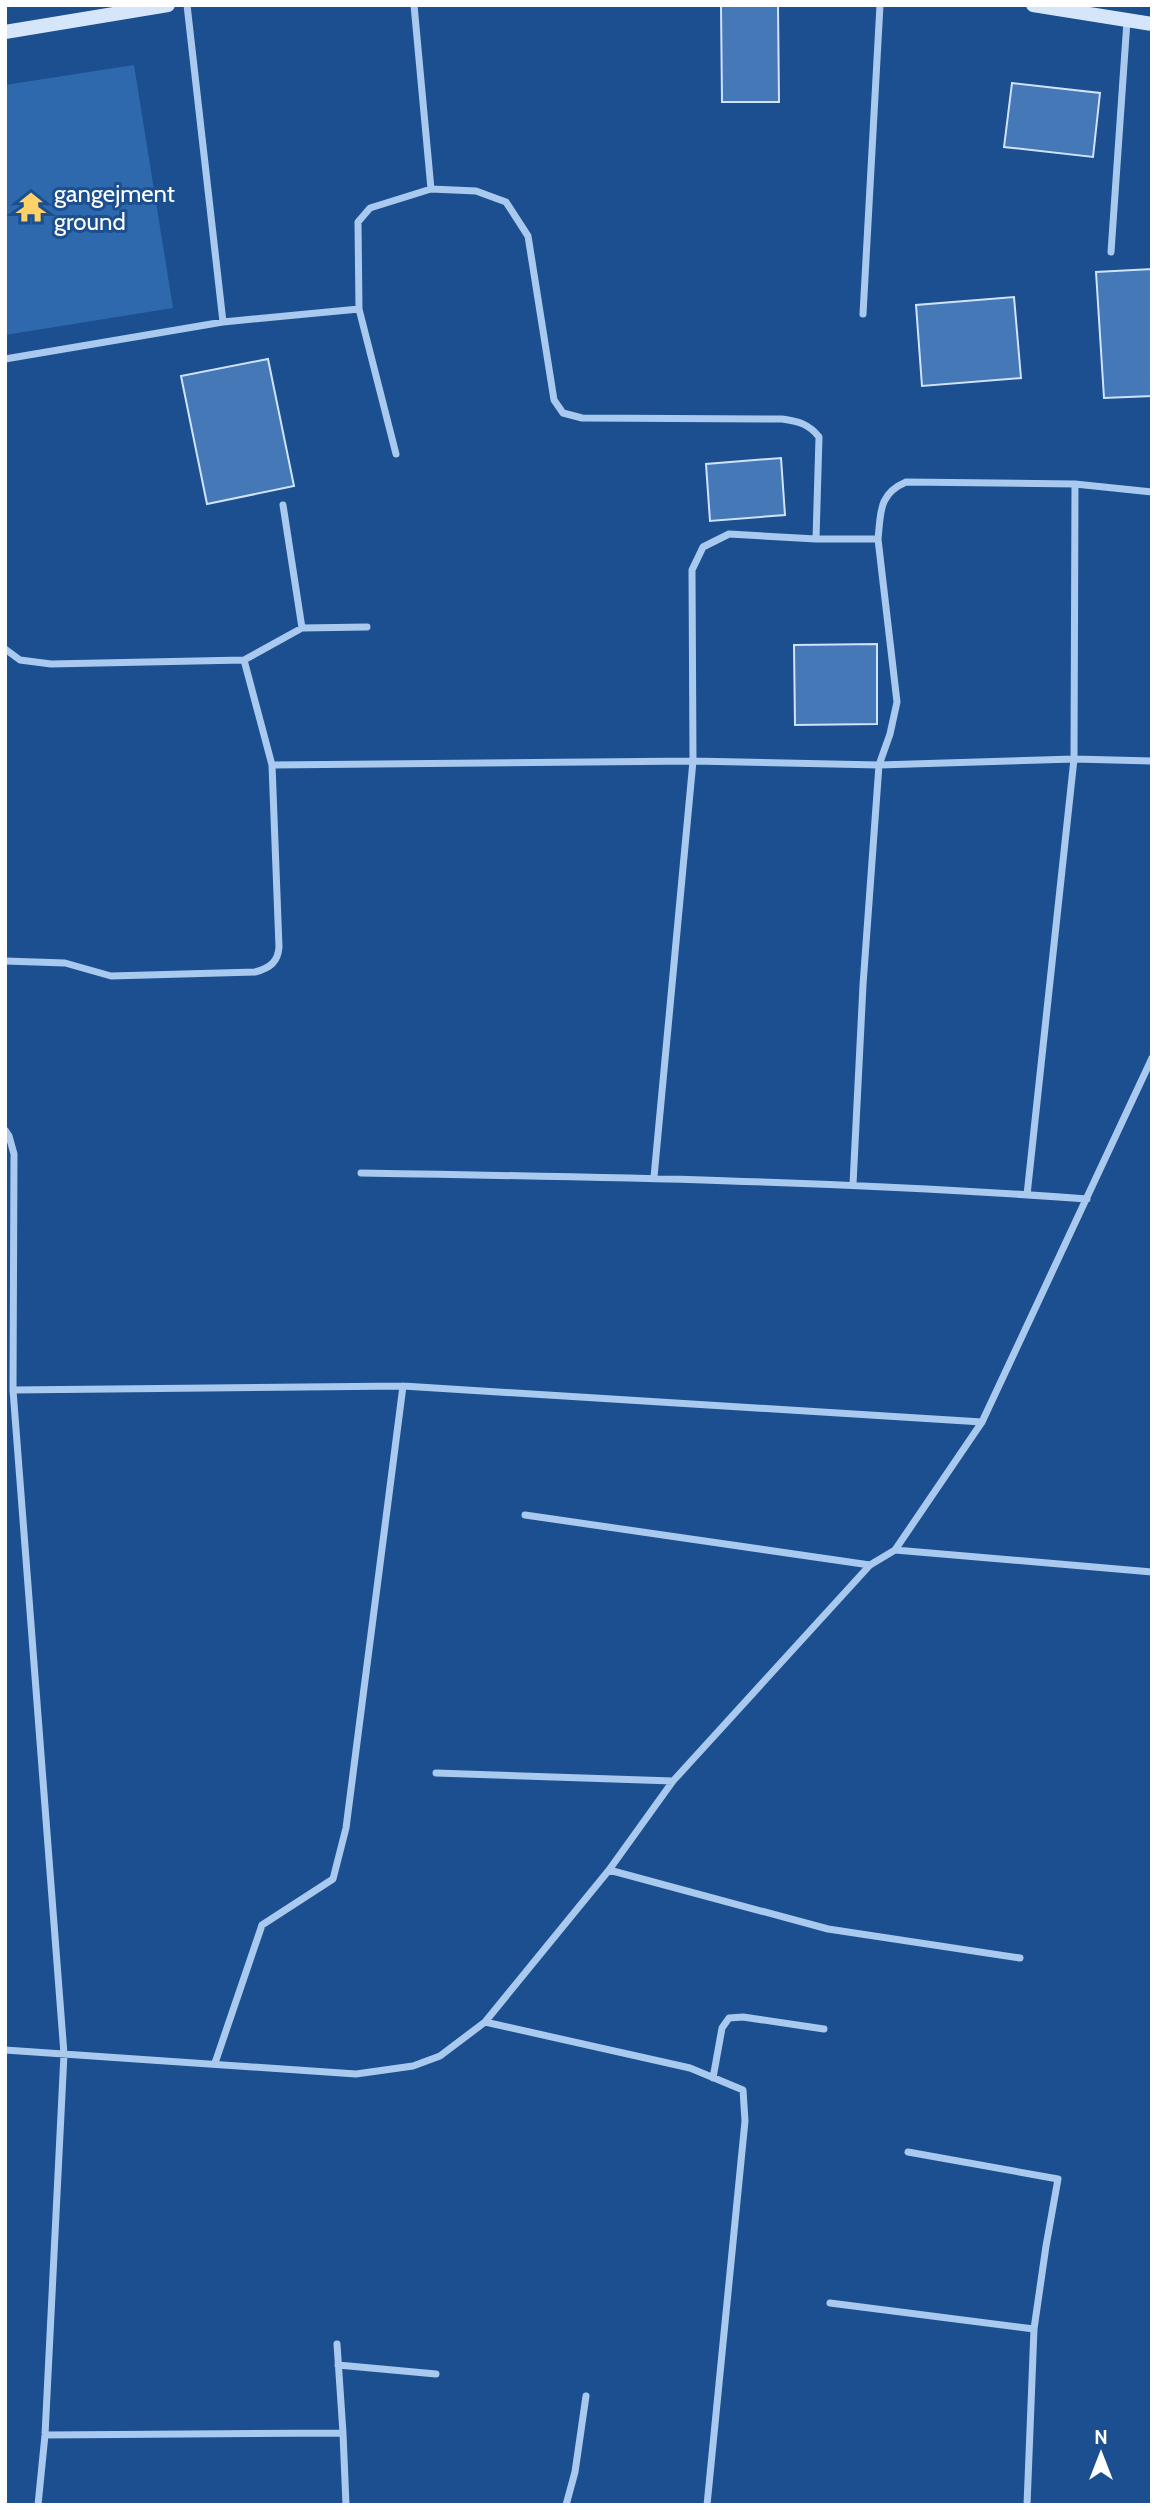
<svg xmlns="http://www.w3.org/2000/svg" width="1157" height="2510" viewBox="0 0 1157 2510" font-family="Cabin,sans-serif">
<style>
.green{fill:#2e69ad}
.building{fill:#4478b7;stroke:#cfe3fa;stroke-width:2}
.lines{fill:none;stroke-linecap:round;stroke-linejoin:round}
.street{stroke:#a9c9ee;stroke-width:7}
.secondary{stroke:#d6e6fa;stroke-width:14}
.labels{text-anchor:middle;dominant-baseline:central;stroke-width:6;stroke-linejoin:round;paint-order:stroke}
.poi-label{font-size:24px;fill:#fff;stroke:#1b4f8f;text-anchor:start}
</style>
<rect width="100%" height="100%" fill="#1b4f8f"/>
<path class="green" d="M134,65L173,308L5,335V85Z"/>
<path class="building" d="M721,5H778L779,102H722Z
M1012,83L1100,93L1093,157L1004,147Z
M1152,269V396L1104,398L1096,272Z
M1014,297L1021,378L922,386L916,305Z
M268,359L294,486L207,504L181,376Z
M781,458L785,515L710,521L706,464Z
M877,644V724L795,725L794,645Z"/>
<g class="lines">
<path class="street" d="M187,5L223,322
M414,5L431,189L476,191L506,202L528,236L554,400L563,413L582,418L782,419C798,421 809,424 819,437L816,539
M1111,252L1127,21
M359,309L396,454
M863,314L880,5
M5,359L223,322L359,309L358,222L370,208L431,189
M283,505L302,628
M878,539C881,513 878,494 906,482L1075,484
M367,627L302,628L244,660L272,765L693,761L879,765L1074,759L1152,761
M5,649L20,660L51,664L244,660
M5,961L65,963L111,976L255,972C270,968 278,962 279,947L272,765
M5,1130L9,1136L14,1154L13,1390L64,2054L45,2435L38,2505
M361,1173C603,1177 845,1181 1087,1199
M654,1177L693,761L692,570L703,547L729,534L816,539H878L897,702L890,734L879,765L863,985L853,1184
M1027,1195L1074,759L1075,484L1152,492
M13,1390L403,1386L982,1422
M525,1515L870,1565
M895,1550L1152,1572
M436,1773L673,1781
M609,1870L828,1929L1020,1958
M485,2022L690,2068L743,2090L745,2121L707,2505
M5,2050L356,2074L413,2066L440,2056L485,2022L609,1870L673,1781L870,1565L895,1550L982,1422L1152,1058
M215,2063L262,1925L333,1879L346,1828L403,1386
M713,2078L722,2028L729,2018L743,2017L824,2029
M830,2303L1034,2329L1046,2246L1058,2179L908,2152
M338,2365L436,2374
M343,2433L346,2505
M45,2435L343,2433L337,2344
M566,2505L575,2472L586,2396
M1027,2505L1034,2329"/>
<path class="secondary" d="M1033,5L1152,24
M5,32L168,5"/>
</g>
<defs>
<g id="temple-bare" transform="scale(2.415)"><path d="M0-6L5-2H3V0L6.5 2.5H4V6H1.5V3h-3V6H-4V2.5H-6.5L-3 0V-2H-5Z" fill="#ffd166" stroke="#1b4f8f" stroke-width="2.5" paint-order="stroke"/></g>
</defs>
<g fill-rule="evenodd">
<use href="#temple-bare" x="31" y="207"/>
</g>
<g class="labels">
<g class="poi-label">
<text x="54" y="193">gangejment<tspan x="54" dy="28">ground</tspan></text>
</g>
</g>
<rect width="1157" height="2510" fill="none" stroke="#ffffff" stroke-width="14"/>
<g transform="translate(1101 2454)" stroke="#1b4f8f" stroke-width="5" paint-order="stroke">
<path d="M0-5L12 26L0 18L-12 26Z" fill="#ffffff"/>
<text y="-10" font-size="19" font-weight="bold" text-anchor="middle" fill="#ffffff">N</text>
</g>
</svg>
